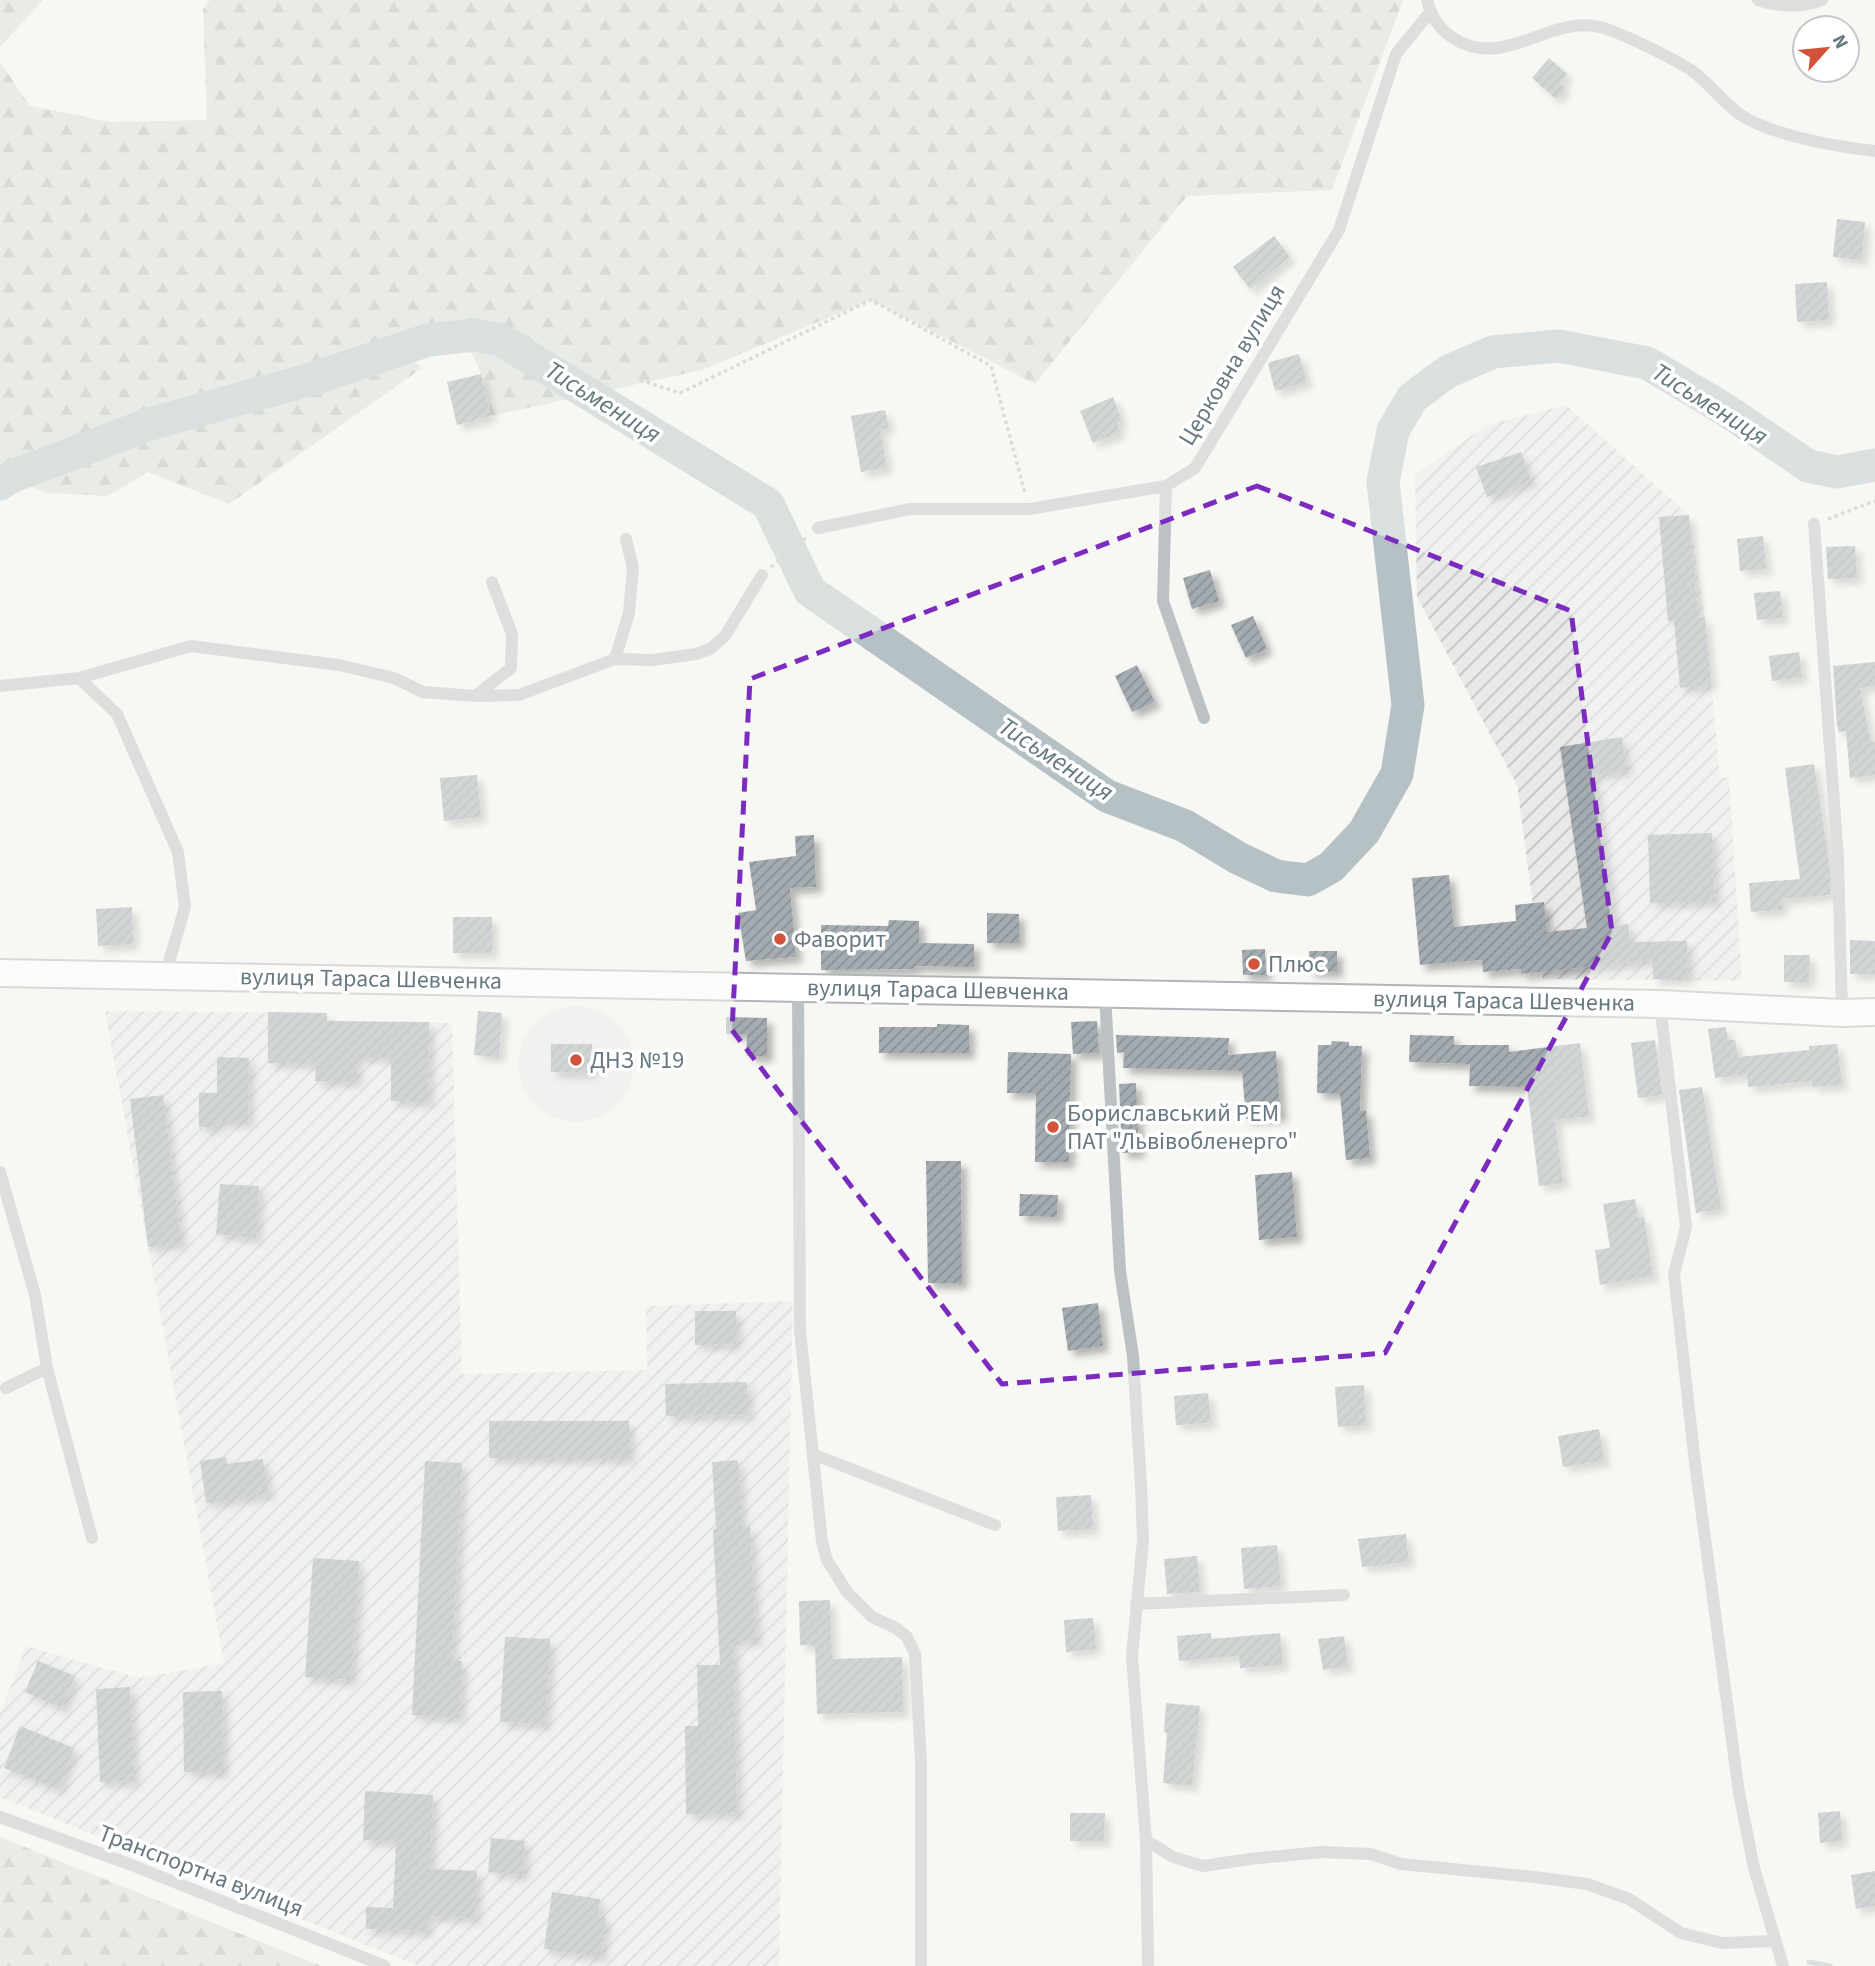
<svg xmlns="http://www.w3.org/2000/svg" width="1875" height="1966" viewBox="0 0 1875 1966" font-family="'Source Sans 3',sans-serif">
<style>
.built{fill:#e8e9e8}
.industrial{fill:url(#industrial-furrows)}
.forest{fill:url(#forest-firs)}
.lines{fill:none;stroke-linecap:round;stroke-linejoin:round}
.stream{stroke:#b5c1c5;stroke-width:5}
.river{stroke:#b5c1c5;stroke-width:33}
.building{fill:url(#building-hatch);filter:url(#shadow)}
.major-casing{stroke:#b0b6b8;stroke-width:30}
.path{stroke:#b7bbbc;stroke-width:3.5;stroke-dasharray:3.5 3.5;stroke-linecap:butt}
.minor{stroke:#bcc1c4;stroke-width:12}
.major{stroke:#fff;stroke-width:26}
.marked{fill:none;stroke:#7b2cbf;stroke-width:5;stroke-dasharray:14 9;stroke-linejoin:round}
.poi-dot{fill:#d2523a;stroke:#fff;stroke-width:2.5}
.labels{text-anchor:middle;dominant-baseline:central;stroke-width:7;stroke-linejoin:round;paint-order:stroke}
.street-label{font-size:24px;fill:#697982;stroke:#fff}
.poi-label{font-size:24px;fill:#697982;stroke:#fff;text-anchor:start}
.water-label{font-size:26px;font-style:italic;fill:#65797f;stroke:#fff}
</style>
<defs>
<pattern id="industrial-furrows" width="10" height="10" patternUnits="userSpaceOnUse" patternTransform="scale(1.75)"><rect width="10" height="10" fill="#e8e9e8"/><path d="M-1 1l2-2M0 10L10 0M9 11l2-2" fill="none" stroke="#c0c2c1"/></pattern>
<pattern id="forest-firs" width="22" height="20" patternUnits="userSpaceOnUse" patternTransform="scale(1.75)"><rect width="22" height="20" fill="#d7dbd4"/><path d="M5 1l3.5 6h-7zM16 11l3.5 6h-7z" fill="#b2b6b1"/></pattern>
<pattern id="building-hatch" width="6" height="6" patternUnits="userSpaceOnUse" patternTransform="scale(1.75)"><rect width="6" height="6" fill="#a4acb1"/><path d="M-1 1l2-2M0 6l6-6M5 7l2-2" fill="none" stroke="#8a9195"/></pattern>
<filter id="shadow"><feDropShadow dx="6" dy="6" stdDeviation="3.5" flood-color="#0004"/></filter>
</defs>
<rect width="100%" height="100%" fill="#f7f7f4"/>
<path class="built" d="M518 1064a58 58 0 1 1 116 0a58 58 0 1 1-116 0Z"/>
<path class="industrial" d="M1566,405L1689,515L1705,617L1720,778L1729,777L1742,981L1543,979L1517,785L1417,597L1415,475L1487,425Z
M105,1011L327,1013V1021L452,1023L462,1374L647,1370L646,1306L793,1301L779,1966H418L0,1797V1713L26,1646L139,1678L224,1663Z"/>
<path class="forest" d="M0,0H43L0,47Z
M210,0H1403L1332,190L1187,196L1035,384L871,300L702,370L491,416L481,374L473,354L426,326L402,353L422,368L229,504L148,472L108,496L46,493L0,473V62L30,106L110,122L207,120L203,9Z
M0,1837L321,1966H0Z"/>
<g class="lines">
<path class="stream" d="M1809,1962L1830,1966"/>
<path class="river" d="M0,484L13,476L150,424L315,378L428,340L474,335L501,340L768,504L810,591L1107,796L1185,826L1238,858L1276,876L1308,880L1331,867L1364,832L1397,774L1408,705L1383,482L1393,431L1412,398L1447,372L1493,352L1559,346L1647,363L1726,410L1808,466L1837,472L1875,465"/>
</g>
<path class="building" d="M1549,58L1567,74L1560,83L1565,88L1556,99L1532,78Z
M1837,219L1865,222L1862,260L1833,257Z
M1274,236L1290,257L1250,289L1233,267Z
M1827,282L1829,320L1797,322L1795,284Z
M1299,354L1307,382L1275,391L1268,364L1270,362Z
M481,374L491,416L457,425L447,382Z
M1113,397L1122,421L1117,423L1120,432L1093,443L1080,411Z
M885,410L889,428L880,430L887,467L861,472L851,416Z
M1521,452L1531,481L1487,497L1476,467Z
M1689,515L1698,618L1705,617L1711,685L1680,688L1674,620L1668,621L1659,517Z
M1763,536L1766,569L1740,571L1737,539Z
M1855,546L1857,578L1828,579L1826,547Z
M1210,570L1219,601L1192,609L1183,578Z
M1780,591L1783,618L1757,620L1754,593Z
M1253,616L1267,649L1246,658L1231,625Z
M1799,652L1802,677L1772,681L1769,656Z
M1875,662V686L1860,688L1871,742H1875V775L1850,778L1846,731L1839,732L1837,725L1833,666Z
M1137,665L1155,702L1132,712L1115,676Z
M1622,737L1627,770L1593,775L1615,926L1628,924L1630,942L1687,941L1688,979H1653V960L1521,974V969L1483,972L1482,960L1420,965L1412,878L1449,875L1454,927L1516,921L1515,905L1544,902L1547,932L1587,928L1560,747Z
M1814,764L1830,870V895L1782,899V910L1751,912L1749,883L1800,879L1785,768Z
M477,775L481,817L444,821L440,778Z
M1712,833L1715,901L1650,903L1648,835Z
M814,835L816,887L790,888L796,957L746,961L738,913L756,910L749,862L796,856L795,836Z
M132,907L133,944L98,946L96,909Z
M987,913L1019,914V943H987Z
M453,917H492V953H453Z
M889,920L919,921V943L974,944V967L914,966V969L821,970V925L888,926Z
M1850,940L1875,941V974H1850Z
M1265,949L1266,975H1243L1242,950Z
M1309,951H1337V972L1309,971Z
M1784,955H1810L1809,982H1784Z
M478,1011L502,1013L499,1057L474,1055Z
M268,1012L327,1013V1021L429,1022L428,1101H391V1057H356V1081H315L316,1063H268Z
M726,1017L767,1018V1056H746L747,1034H726Z
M1097,1021L1099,1053L1073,1054L1071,1022Z
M937,1024L969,1025V1053H879V1027H937Z
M1726,1027L1728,1040H1735L1738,1057L1809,1050V1046L1837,1044L1842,1084L1813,1087L1812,1081L1748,1087L1747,1074L1715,1078L1708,1029Z
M1116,1035L1229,1038L1228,1055L1276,1051L1281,1116L1246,1119L1242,1071L1123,1068L1124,1052L1117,1053Z
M1410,1035L1454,1036V1045H1509V1052L1580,1043L1589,1116L1555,1120L1563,1183L1539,1186L1527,1087L1469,1086L1470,1064L1409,1062Z
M1655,1040L1662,1095L1638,1098L1631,1043Z
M1332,1041L1349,1042V1046H1362L1360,1111L1366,1110L1370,1158L1346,1160L1340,1094L1317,1093L1318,1045H1331Z
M551,1044H592V1073L551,1072Z
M1008,1052L1071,1054L1069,1162H1035L1036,1093H1007Z
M217,1057L249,1058L248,1122H217V1128L199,1127V1093H217Z
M1136,1083L1139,1152L1122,1153L1119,1084Z
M1702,1087L1721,1209L1696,1213L1679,1090Z
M163,1095L181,1243L148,1247L130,1099Z
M926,1161H961L962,1283H928Z
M1292,1172L1297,1237L1259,1240L1255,1175Z
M220,1184L259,1186L256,1238L216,1234Z
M1020,1194L1058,1195L1057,1217L1019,1216Z
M1635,1199L1638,1218L1644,1217L1653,1276L1600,1285L1595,1250L1610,1248L1603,1204Z
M1098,1303L1103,1346L1068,1351L1062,1308Z
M695,1311H736V1344L695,1345Z
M747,1382L748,1415L666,1416L665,1384Z
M1364,1385L1366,1425L1338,1427L1335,1387Z
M1208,1393L1211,1423L1176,1425L1174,1396Z
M489,1421H629V1458H489Z
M1599,1429L1604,1461L1563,1467L1558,1436Z
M226,1457L227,1464L263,1459L268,1494L206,1503L200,1461Z
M738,1460L742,1527H750L756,1640L733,1641L737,1813L686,1814L685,1726H698L697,1665H720L713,1529H716L712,1462Z
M425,1461L462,1463L452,1661H462L459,1718L412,1715Z
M1091,1495L1093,1529L1058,1531L1056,1497Z
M1406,1534L1409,1562L1362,1567L1358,1539Z
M1277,1545L1281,1586L1244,1589L1241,1548Z
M1197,1556L1200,1592L1167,1594L1164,1559Z
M313,1558L359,1561L351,1680L305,1677Z
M830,1600L832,1659L902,1657L903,1712L817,1714L815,1645H800L799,1601Z
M1093,1618L1096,1649L1066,1652L1064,1620Z
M1211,1633V1639L1280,1633L1283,1665L1240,1668L1239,1656L1179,1661L1177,1636Z
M1344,1636L1348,1666L1323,1670L1318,1639Z
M505,1637L550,1639L545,1724L500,1722Z
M38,1661L75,1676L62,1708L25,1692Z
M130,1687L134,1781L100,1782L96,1689Z
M222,1691L223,1772H184L183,1692Z
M1166,1703L1200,1706L1192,1786L1163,1783L1167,1733L1164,1732Z
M20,1726L74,1748L58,1789L4,1768Z
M365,1791L433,1795L430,1869L477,1871L475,1918L427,1916V1931L366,1929V1907L393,1908L396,1841L363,1840Z
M1840,1811L1842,1841L1820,1843L1818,1813Z
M1070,1813H1105L1104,1841H1070Z
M491,1838L525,1841L523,1875L488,1872Z
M1875,1871V1906L1856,1909L1851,1875Z
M552,1892L600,1899L598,1916L606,1918L600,1957L544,1949Z"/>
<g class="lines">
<g class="major-casing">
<path id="major" d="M0,973L1660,1004L1842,1013L1875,1012"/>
</g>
<path class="path" d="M640,380L680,393L871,300L991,366L1025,493
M1828,519L1875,501
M771,567L808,536"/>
<path class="minor" d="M1427,0C1431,16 1439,29 1453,38C1503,71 1549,15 1600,27C1620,32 1672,58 1691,70C1708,82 1721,100 1738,113C1768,135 1838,147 1875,151
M1758,0C1778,7 1802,8 1822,0
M1166,486L1163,601L1204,718
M1814,524L1838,859L1842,1013
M818,528L910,509H1029L1166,486L1195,468L1339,230L1396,54L1430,12
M615,659L629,613L633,568L626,539
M79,678L117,714L178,852L185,907L165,976
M0,686L79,678L191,646L339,665L394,678L423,692L475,696L519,695L615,659L652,660L696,654L710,649L725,636L762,575
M475,696L511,668L512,634L492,582
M798,987L800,1331L822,1542L827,1560L847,1592L872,1617L896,1628L907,1637L915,1654L921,1762V1966
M1105,994L1120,1271L1133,1356L1141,1485L1143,1540L1132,1656L1146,1840L1148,1966
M1660,1004L1686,1227L1674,1274L1695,1463L1739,1793L1754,1868L1783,1966
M0,1172L35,1295L47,1368L92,1538
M6,1388L47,1368
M815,1455L995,1525
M1136,1604L1344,1595
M0,1817L129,1864L385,1966
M1146,1840L1173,1857L1203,1866L1250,1859L1321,1852L1371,1854L1401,1864L1534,1877L1587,1884L1629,1899L1681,1933L1722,1943L1775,1941"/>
<use href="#major" class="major"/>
</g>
<path d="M0 0H1875V1966H0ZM1257,486L1571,611L1612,932L1385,1353L1002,1384L732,1030L750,679Z" fill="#f7f7f4" fill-opacity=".55" fill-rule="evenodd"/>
<path class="marked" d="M1257,486L1571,611L1612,932L1385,1353L1002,1384L732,1030L750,679Z"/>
<g class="poi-dot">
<circle cx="780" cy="939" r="7"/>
<circle cx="1254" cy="964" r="7"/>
<circle cx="576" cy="1060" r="7"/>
<circle cx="1053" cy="1127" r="7"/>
</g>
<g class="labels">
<g class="street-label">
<text transform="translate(1232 365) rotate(-59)">Церковна вулиця</text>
<text transform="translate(371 979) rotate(1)">вулиця Тараса Шевченка</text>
<text transform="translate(938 990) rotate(1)">вулиця Тараса Шевченка</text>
<text transform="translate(1504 1001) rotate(1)">вулиця Тараса Шевченка</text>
<text transform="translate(201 1871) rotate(21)">Транспортна вулиця</text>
</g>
<g class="poi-label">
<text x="794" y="939">Фаворит</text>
<text x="1268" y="964">Плюс</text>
<text x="590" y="1060">ДНЗ №19</text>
<text x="1067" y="1113">Бориславський РЕМ<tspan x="1067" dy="28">ПАТ "Львівобленерго"</tspan></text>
</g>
<g class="water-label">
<text transform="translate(603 402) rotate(32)">Тисьмениця</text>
<text transform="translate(1710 404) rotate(32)">Тисьмениця</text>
<text transform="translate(1056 759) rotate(33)">Тисьмениця</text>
</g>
</g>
<g transform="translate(1826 49) rotate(63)"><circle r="33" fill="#ffffff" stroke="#c3c9cd" stroke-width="2"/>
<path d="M0-5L12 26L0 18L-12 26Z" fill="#d2523a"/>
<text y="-10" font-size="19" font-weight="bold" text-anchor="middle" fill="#697982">N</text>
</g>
</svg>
